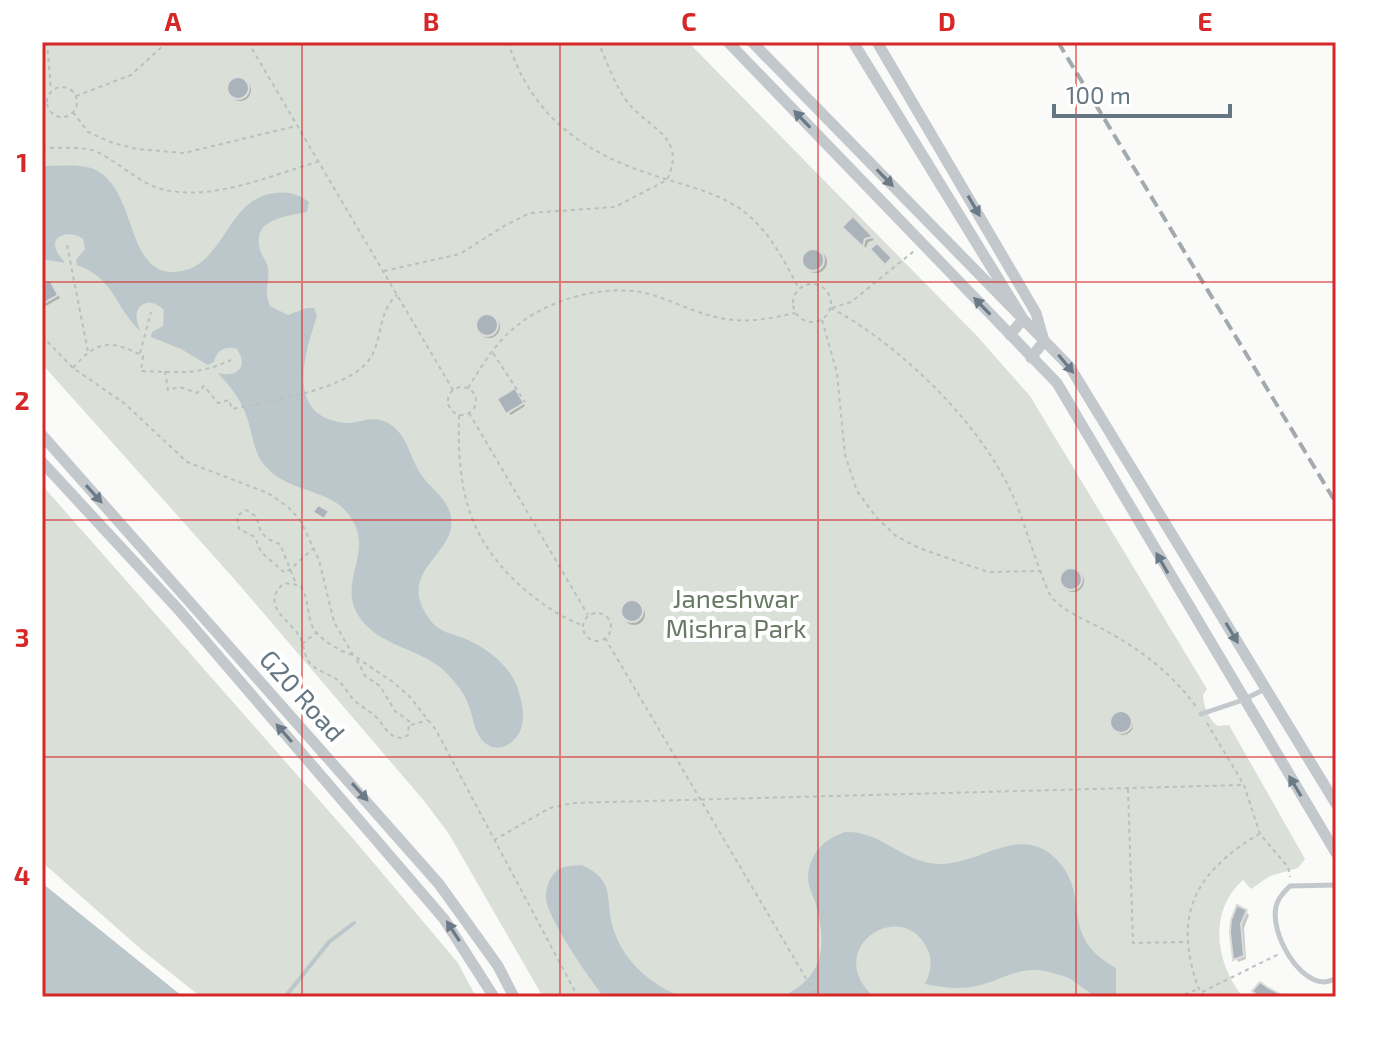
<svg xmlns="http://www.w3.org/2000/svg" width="1378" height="1039" viewBox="0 0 1378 1039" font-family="'Exo 2',sans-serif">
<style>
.green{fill:#dadfd7}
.water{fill:#bbc7cb}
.shadow{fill:#0003}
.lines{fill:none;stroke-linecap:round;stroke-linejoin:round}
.stream{stroke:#bbc7cb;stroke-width:4}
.building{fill:#aab3b9;stroke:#dcdcda;stroke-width:2}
.path{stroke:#bbbfc2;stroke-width:2;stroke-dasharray:4 4;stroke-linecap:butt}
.service{stroke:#c3c8cc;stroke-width:5}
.tertiary{stroke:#c3c8cc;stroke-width:11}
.rail{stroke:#a2aab0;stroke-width:4;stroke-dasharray:12 6;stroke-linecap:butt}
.oneway{fill:#6a7a87}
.grid{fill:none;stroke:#d62828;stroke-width:2;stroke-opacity:0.55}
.labels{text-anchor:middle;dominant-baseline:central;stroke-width:8;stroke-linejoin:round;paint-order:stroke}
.park-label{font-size:26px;fill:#687a64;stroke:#fff}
.street-label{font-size:26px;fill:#657683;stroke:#fff}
.neatline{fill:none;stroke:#d62828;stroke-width:3}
.grid-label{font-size:26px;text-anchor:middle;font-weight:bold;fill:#d62828}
</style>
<rect width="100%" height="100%" fill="#fafaf8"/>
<path class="green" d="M42,42H688L977,336L1030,396L1207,689L1203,695C1204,707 1208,719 1218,726L1229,725L1305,859L1298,868L1270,876L1251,889L1243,880C1208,911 1215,963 1243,997H543L449,834L425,802L236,581L42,364Z
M42,485L356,842L458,963L476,997H201L142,950L42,862Z"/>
<path class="water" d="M42,166C57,166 77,164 91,168C138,184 124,274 174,272C225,270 225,198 275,193C289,191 298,194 309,202L307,212C285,217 252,218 260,250C262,256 267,262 268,268C270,284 263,289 270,306L288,315L307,308H314L317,316C304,355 285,416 344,423C359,424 371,415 386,422C408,432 409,458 422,476C430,487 442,495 448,508C468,552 393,566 428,617C438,633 452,633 468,640C488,649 507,664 516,684C521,698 525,711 522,725C518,743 497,757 482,740C473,729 473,714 467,701C462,689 451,677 441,668C415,647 380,646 360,618C337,585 370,557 355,525C337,486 295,497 267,468C252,453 253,431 245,412C239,397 229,385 218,373C237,378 249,367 237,349C226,345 216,350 214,362L208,365L181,349L151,337L152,332L163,326L164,310C157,302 142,298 137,312C135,318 139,326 140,331C114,306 115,279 77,265L76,260L85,249L83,239C73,230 48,233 57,252C59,256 63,259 65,263L42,259Z
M845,832C885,831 901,864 942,864C982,863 1022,823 1057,860C1093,898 1056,934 1116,968V994C1095,1006 1084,984 1066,977C1058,974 1045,970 1036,970C1016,969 999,980 981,985C962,990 944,988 925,984C931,972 933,960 927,948C901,896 821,949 874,997H781C822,978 827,951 817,908C815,899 808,887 808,878C809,854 824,839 845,832Z
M582,865C617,882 604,897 613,928C623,961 651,985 682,997H604C588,977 554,927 547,904C544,893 548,877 558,870C565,865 574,866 582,865Z
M42,883L182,996L183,997H42Z"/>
<path class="shadow" d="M229 90a11 11 0 1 1 22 0a11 11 0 1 1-22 0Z
M853,219L874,240L868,242L866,248L845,227Z
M805 262a11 11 0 1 1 22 0a11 11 0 1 1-22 0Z
M53,286L60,298L46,306L42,302V287Z
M478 327a11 11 0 1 1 22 0a11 11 0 1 1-22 0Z
M518,393L525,406L511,415L508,412Z
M1062 581a11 11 0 1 1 22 0a11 11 0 1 1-22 0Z
M623 614a11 11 0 1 1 22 0a11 11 0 1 1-22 0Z
M1113 725a10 10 0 1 1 20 0a10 10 0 1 1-20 0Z
M1246,912L1249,915L1244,928L1246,959L1238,962L1232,946Z"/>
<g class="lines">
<path class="stream" d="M285,997L329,942L354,923"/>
</g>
<path class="building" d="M227 88a11 11 0 1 1 22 0a11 11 0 1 1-22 0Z
M853,216L873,237L865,239L863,247L842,227Z
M877,243L892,258L885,265L870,249Z
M802 260a11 11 0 1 1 22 0a11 11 0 1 1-22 0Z
M50,280L58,295L42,304V285Z
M476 325a11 11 0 1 1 22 0a11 11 0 1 1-22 0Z
M515,388L524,403L506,414L497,399Z
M318,505L329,511L324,519L313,512Z
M1060 579a11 11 0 1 1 22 0a11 11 0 1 1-22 0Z
M621 611a11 11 0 1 1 22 0a11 11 0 1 1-22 0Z
M1110 722a11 11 0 1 1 22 0a11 11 0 1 1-22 0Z
M1237,905L1247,910L1241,924L1244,956L1233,960L1230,932L1231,920Z
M1260,982L1267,987L1285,997H1260L1252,991Z"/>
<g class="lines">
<path class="path" d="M47,42L51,90
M248,42L453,390
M508,42C533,120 587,155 662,178C690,187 723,194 747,214C771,234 785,262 799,289
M47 102a15 15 0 1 1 30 0a15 15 0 1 1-30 0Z
M76,96L131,75L167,42
M73,112L88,132L113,143L137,149L184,153L296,126
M42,147C58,149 76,146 91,150C108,153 136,182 161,189C212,202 269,176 317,162
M67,245L88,352
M384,271L460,254L504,226L530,213L615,207L667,180C689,132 642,129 622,94C612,78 606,59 598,42
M793 303a19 19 0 1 1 38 0a19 19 0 1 1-38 0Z
M831,308C902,346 985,427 1016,503C1024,521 1044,589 1053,599C1069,615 1091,622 1110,633C1144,652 1174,676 1197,708
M832,308L851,302L914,251
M822,320L837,373L845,455L857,491L876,517L896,536L919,548L988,572L1040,571
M42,336L73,368L124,403L187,462L268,493L288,507L300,520L319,560L334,622L353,655L393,682L410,697L436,730L578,997
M140,353L151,312
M493,353L525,402
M73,368C98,339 111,340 143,356L141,371C178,372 196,376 231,360
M165,371L168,390L180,387L197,393L204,386L218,403L229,400L232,409C267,401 352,390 371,357C383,336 378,312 397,295
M448 401a14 14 0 1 1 28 0a14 14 0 1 1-28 0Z
M468,388C481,367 494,345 513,329C545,301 598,285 640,292C658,295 676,304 693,310C733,325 755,322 795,313
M469,413L588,615
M459,415C457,488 467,539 524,589C542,604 560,617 582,625
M295,581L280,544C265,539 259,533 257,517L246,510L237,516L239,529L255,537L261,552L285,573C296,565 304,556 314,548
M583 627a14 14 0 1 1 28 0a14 14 0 1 1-28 0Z
M605,638L817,997
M302,644L316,633
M352,655C338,650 316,638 311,623C307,609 308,597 300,585L284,583C258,607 292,620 301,639C305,649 304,659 313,666C321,673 333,675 340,682C346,688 349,696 355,701C361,707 369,710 375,716C385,725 387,738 403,738L408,735L409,721L395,711L380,686L365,676L356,658
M1207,723L1244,785L1260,834L1288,867L1290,877
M411,725L428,720
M1128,789L1133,943L1187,942
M494,840L550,808L573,803L1242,785
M1202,992L1279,954
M1177,997L1199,989
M1204,997C1196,986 1194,975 1191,962C1177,900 1209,864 1259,834"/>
<path class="service" d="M1201,714L1243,700L1265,689
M1336,885L1290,886C1286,890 1280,896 1278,901C1266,925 1295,981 1324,982C1328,982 1332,980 1336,979"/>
<path class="tertiary" d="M728,42L1057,383L1336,853
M752,42L1070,367L1336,804
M853,42L1023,319L1010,335
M877,42L1036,313L1044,341L1031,358
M42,435L439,884L498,966L514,997
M42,462L178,609L444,919L494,997"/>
<path class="rail" d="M1058,42L1336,503"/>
</g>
<defs><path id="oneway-solid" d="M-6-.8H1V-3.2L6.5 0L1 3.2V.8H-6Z" transform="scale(2)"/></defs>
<g class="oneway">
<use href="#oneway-solid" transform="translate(802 119) rotate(-134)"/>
<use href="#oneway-solid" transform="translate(885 178) rotate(46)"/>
<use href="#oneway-solid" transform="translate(974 206) rotate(60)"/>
<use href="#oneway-solid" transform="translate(982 306) rotate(-134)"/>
<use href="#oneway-solid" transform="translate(1066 364) rotate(50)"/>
<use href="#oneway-solid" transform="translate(94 494) rotate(48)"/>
<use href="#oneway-solid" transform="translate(1162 563) rotate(-120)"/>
<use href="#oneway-solid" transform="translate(1232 633) rotate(59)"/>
<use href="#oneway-solid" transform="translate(284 733) rotate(-131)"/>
<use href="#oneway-solid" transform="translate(1295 786) rotate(-121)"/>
<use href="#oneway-solid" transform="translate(360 792) rotate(48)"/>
<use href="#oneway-solid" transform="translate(453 931) rotate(-123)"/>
</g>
<path class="grid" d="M302,42V997M560,42V997M818,42V997M1076,42V997M42,282H1336M42,520H1336M42,757H1336"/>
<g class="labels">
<g class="park-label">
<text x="736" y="597">Janeshwar<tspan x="736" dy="30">Mishra Park</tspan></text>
</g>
<g class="street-label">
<text transform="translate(303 695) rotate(48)">G20 Road</text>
</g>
</g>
<rect width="1378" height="1039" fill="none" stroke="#ffffff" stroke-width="88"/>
<path d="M1054 104v12h176v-12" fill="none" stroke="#657683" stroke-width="4"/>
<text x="1066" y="104" font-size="24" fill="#657683" stroke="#ffffff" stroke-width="6" paint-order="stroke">100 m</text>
<rect x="44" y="44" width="1290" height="951" class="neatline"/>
<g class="grid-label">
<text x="173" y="31">A</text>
<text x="431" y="31">B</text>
<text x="689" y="31">C</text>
<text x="947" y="31">D</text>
<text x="1205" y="31">E</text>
<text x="22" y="172">1</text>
<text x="22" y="410">2</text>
<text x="22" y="647">3</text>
<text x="22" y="885">4</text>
</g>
</svg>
